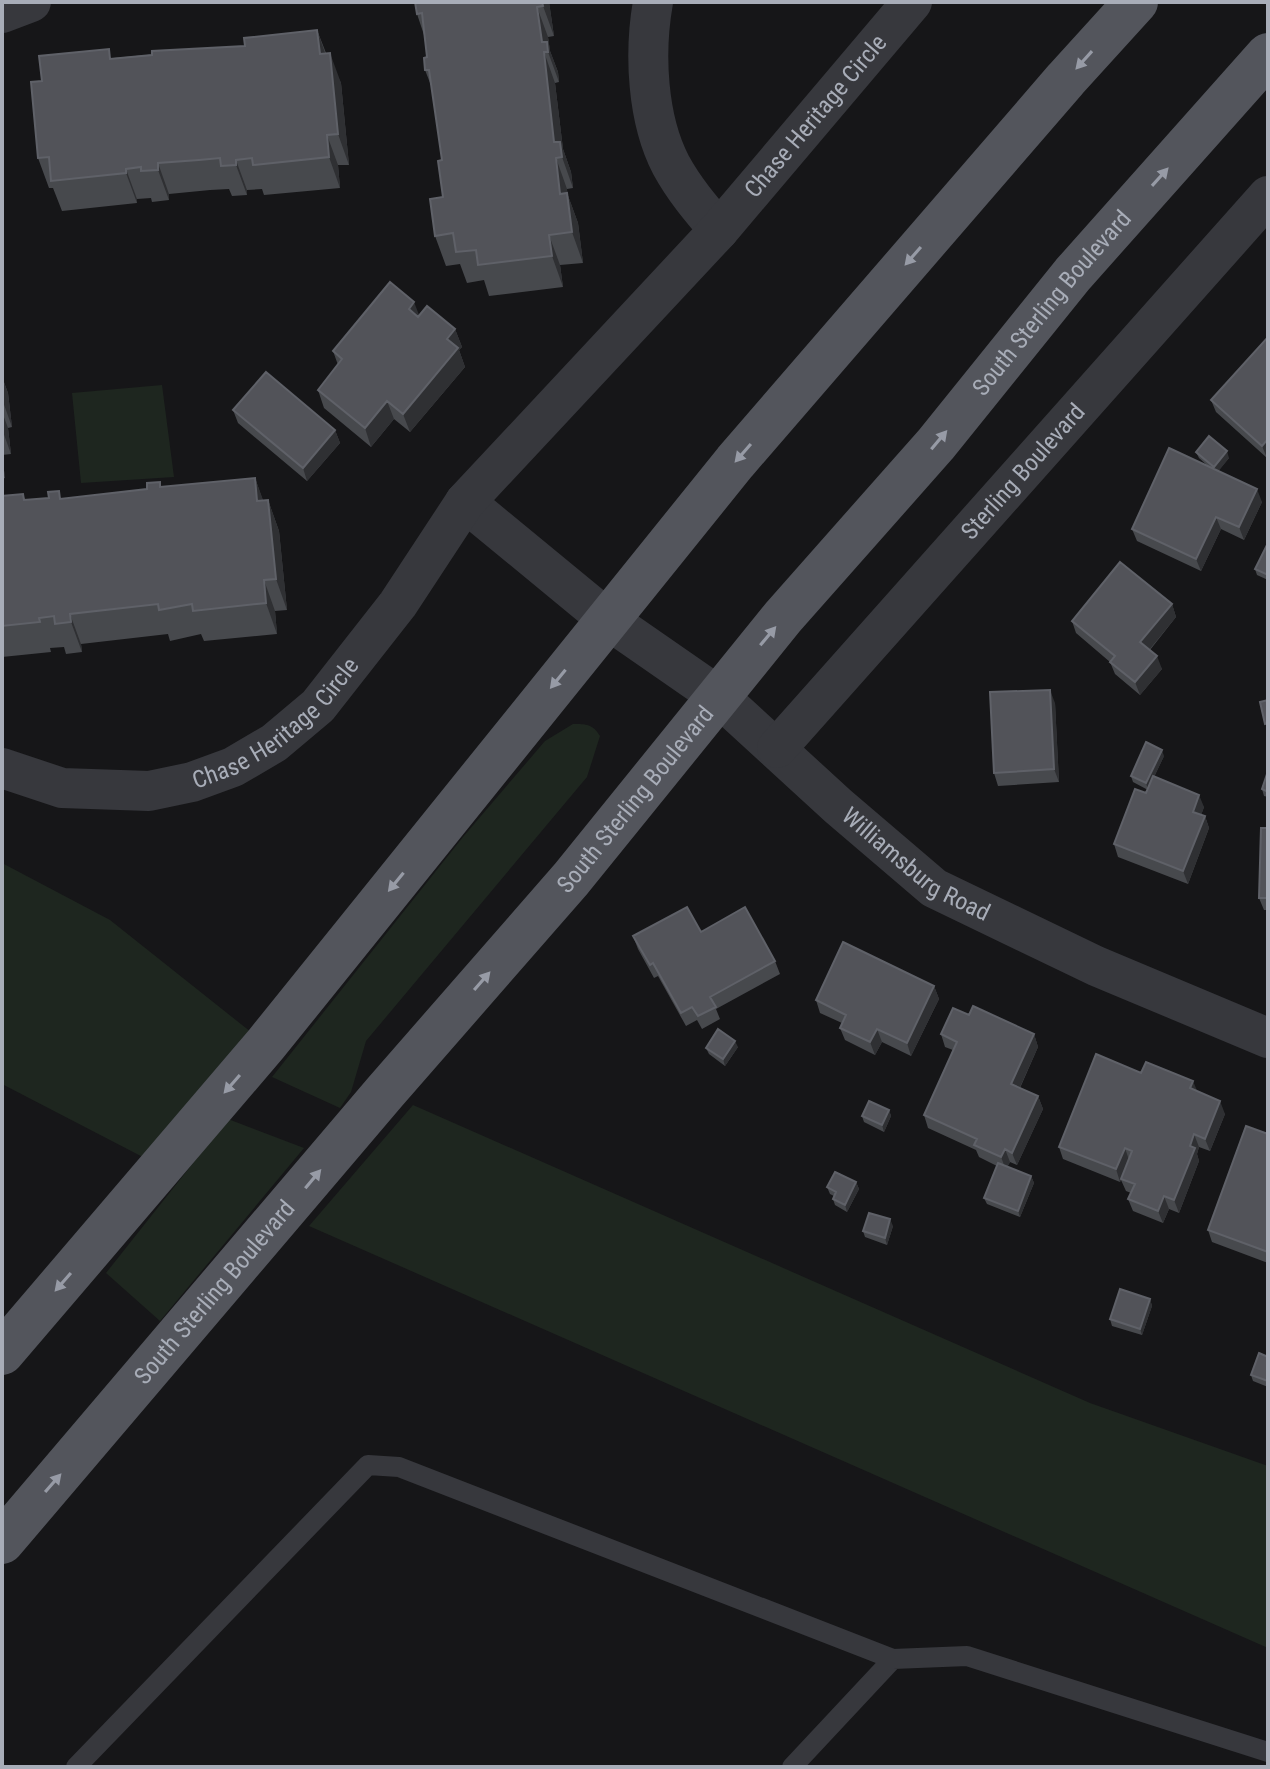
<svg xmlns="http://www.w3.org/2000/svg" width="1270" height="1769" viewBox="0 0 1270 1769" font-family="'Roboto Condensed',sans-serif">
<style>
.green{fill:#1e261f}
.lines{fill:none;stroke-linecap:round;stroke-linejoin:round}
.lane{stroke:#37383d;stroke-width:20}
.street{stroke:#37383d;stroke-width:40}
.primary{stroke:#53555c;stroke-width:44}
.wall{fill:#47494d}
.shaded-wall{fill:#2f3033}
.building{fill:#525359;stroke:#5f6168;stroke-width:2}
.oneway{fill:#979ba6}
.labels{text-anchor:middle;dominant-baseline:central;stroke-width:6;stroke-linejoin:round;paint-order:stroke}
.street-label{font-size:24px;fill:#a8adb8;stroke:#111113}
</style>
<rect width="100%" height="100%" fill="#161618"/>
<path class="green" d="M162,385L174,477L81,483L72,393Z
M573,724C586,724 593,724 600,736L587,777L366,1041L351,1092L340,1108L272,1077L463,837L545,741Z
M2,863L110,920L266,1044L162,1167L2,1084Z
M413,1105L1090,1403L1268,1466V1648L309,1226Z
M228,1119L304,1148L160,1321L106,1273Z"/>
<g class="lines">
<path class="lane" d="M893,1659L967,1656L1268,1752
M76,1767L368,1465L399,1467L893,1659L792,1767"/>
<g class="street">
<path d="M653,2C644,53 647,119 671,165C684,189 701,209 719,230"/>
<path d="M2,13L31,2"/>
<path id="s1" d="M465,502L607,619L718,696L838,806L934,888L1096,966L1268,1038"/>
<path id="s2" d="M777,748L1268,196"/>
<path id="s3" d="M2,768L62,788L149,791L192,782L233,767L274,743L318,706L398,604L465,502L719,230L912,2"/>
</g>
<g class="primary">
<path d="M2,1353L266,1044L735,462L1066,79L1136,2"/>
<path id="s4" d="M2,1542L385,1092L571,879L783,617L936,444L1073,274L1268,55"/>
</g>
</g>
<path class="wall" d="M549,2L554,36L548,37L550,51L558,72L559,82L555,83L563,149L571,172L573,188L567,189V193L578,223L583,263L560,265L563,287L489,296L484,280L467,283L460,264L446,266L435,236L443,197L442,160L432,88L425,70L427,57L424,35L417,14Z
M317,30L326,53L341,83L349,165H338L340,188L264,195L262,189L247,190V195L232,196L229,189L210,190L169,194V200L152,202L151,198L137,199V203L62,211L53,188H49L38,158L42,81L113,58L245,46Z
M419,315L455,329L462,347L459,350L465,367L410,432L394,419L371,447L324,408L318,390L338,365L333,351Z
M1268,337L1267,458L1216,412L1211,400Z
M2,377L8,393L12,427L8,428L11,454L2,455L5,478L2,479Z
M233,410L335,430L340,443L307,481L238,423Z
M1196,452L1229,458L1218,471L1262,502L1244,540L1221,529L1201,571L1137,541L1132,529L1209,467L1199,458Z
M255,478L263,501L268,500L279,531L287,610L275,611L277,634L204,641L201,634L170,641L168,634L81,644L82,652L66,654L64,647L50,648L51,652L2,657V496L23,494L25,500L62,499Z
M1268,543V580L1257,575L1255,569Z
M1172,604L1176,617L1150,650L1162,669L1140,695L1115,674L1110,662L1076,633L1072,621Z
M1055,703L1059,782L998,786L994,773Z
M1164,756L1154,777L1204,807L1201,815L1205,816L1209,828L1188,884L1118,857L1114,844L1148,790L1133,782L1131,776Z
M1268,771V797L1264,796L1262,789Z
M1268,828V910H1264L1259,898Z
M701,932L775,961L780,974L716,1009L720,1019L702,1029L697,1020L686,1026L658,976L654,978L638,949L633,936Z
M934,986L939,999L911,1056L882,1042L875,1055L845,1040L840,1028L842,1023L820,1013L816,1000Z
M969,1015L1034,1034L1038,1047L1020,1088L1038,1096L1043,1109L1017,1165L1010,1162L1007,1167L1031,1176L1034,1183L1020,1217L987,1204L984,1198L997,1166L979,1157L976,1150L928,1128L924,1115L953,1050L945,1047L941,1034Z
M738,1047L725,1066L709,1054L706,1048Z
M1141,1073L1197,1091L1225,1114L1210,1151L1199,1147L1197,1154L1199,1161L1179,1213L1169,1209L1163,1223L1133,1211L1128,1199L1131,1193L1126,1191L1121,1180L1120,1182L1063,1159L1059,1147Z
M889,1110L891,1116L884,1132L864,1122L862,1116Z
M1268,1134V1263L1212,1242L1208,1230Z
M856,1182L859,1189L847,1212L835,1205L833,1199L834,1196L830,1194L827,1187Z
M893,1226L887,1245L865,1237L863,1231Z
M1150,1299L1152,1306L1142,1335L1112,1326L1110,1319Z
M1268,1357V1387L1253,1381L1251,1375Z"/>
<path class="shaded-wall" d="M542,2H549L554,36L543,6Z
M537,7L548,37L550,51L558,72L559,82L548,52L542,42Z
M317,30L328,61L320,54Z
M544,52L555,83L563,149L571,172L573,188L562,157L554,142Z
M330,53L341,83L349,165L338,134Z
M327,135L338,165L340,188L329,157Z
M556,158L567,189L571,224L560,194Z
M236,160L247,190V195L236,165Z
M158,163L169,194V200L158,170Z
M126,169L137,199V203L126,173Z
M567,193L578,223L583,263L572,232Z
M549,235L560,265L563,287L552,256Z
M414,302L421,320L409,309Z
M455,329L462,347L459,350L465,367L410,432L403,414L447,339Z
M2,377L8,393L12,427L2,399Z
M387,401L394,419L371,447L365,428Z
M2,412L8,428L11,454L2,429Z
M335,430L340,443L307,481L303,468Z
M1268,439V457L1267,458L1262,446Z
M1227,451L1229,458L1217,473L1214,467Z
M2,454V455L5,478L2,470Z
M255,478L266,508L257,501Z
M1257,489L1262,502L1244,540L1239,527Z
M268,500L279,531L287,610L276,579Z
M1216,517L1221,529L1201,571L1196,559Z
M264,580L275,611L277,634L266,603Z
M1172,604L1176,617L1145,655L1140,642Z
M70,614L81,644L82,652L71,622Z
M1157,656L1162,669L1140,695L1135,682Z
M1050,690L1055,703L1059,782L1054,769Z
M1162,750L1164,756L1148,790L1146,783Z
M1199,795L1204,807L1198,824L1193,812Z
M1205,816L1209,828L1188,884L1183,871Z
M934,986L939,999L911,1056L907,1043Z
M877,1029L882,1042L875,1055L870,1042Z
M1034,1034L1038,1047L1016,1096L1011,1084Z
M735,1041L738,1047L725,1066L723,1059Z
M1193,1081L1198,1093L1190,1088Z
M1038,1096L1043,1109L1017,1165L1012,1153Z
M1220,1101L1225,1114L1210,1151L1205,1139Z
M889,1110L891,1116L884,1132L882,1125Z
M1194,1134L1199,1147L1197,1154L1199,1161L1179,1213L1174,1200Z
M1125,1148L1129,1160L1120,1182L1116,1169Z
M1005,1149L1010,1162L1006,1170L1001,1157Z
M1031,1176L1034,1183L1020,1217L1018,1211Z
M856,1182L859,1189L847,1212L845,1205Z
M1164,1196L1169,1209L1163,1223L1158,1211Z
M890,1219L893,1226L887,1245L885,1238Z
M1150,1299L1152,1306L1142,1335L1140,1329Z"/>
<path class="building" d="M415,2H542L543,6L537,7L542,42H547L548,52H544L554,142H560L562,157L556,158L560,194L567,193L572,232L549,235L552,256L478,265L476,250L456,252L453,233L435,236L430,199L443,197L438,161L442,160L429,70H425L424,58L427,57L422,13L417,14Z
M317,30L320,54L330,53L338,134L327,135L329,157L253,165L252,158L236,160V165L221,166L220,158L199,160L158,163V170L141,171V167L126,169V173L51,181L49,157L38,158L31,82L42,81L39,56L109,49L110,59L152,55V51L245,46L244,38Z
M390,282L414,302L409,309L418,317L427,306L455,329L447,339L458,348L403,414L387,401L365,428L318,390L342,359L333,351Z
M1268,337V439L1262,446L1211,400Z
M266,372L335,430L303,468L233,410Z
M1209,436L1227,451L1214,467L1196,452Z
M1169,448L1257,489L1239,527L1216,517L1196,559L1132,529Z
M255,478L257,501L268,500L276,579L264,580L266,603L193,611L192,604L159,610L158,604L70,614L71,622L55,624L54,616L39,618L40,622L2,626V496L23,494L24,500L49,498L48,492L59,491L60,499L147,489V483L160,482V487Z
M1268,543V575L1255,569Z
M1120,562L1172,604L1140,642L1157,656L1135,682L1110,662L1115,656L1072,621Z
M1050,690L1054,769L994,773L990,692Z
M1268,700V723L1265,724L1260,702Z
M1146,742L1162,750L1146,783L1131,776Z
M1268,771V792L1262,789Z
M1153,776L1199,795L1193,812L1205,816L1183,871L1114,844L1135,789L1146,793Z
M1261,828H1268V898H1259Z
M687,907L701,932L745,907L775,961L710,997L716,1007L698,1016L692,1007L681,1013L653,963L650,965L633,936Z
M843,942L934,986L907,1043L877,1029L870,1042L840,1028L846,1015L816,1000Z
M973,1006L1034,1034L1011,1084L1038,1096L1012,1153L1005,1149L1001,1157L974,1145L977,1139L924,1115L957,1042L941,1034L953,1008L969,1015Z
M718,1029L735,1041L723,1059L706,1048Z
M1096,1054L1141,1073L1146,1062L1193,1081L1190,1088L1220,1101L1205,1139L1194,1134L1190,1146L1195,1148L1174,1200L1164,1196L1158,1211L1128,1199L1135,1184L1121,1179L1132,1151L1125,1148L1116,1169L1059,1147Z
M869,1101L889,1110L882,1125L862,1116Z
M1246,1126L1268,1134V1252L1208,1230Z
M998,1163L1031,1176L1018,1211L984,1198Z
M835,1172L856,1182L845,1205L833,1199L836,1192L827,1187Z
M869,1213L890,1219L885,1238L863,1231Z
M1120,1289L1150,1299L1140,1329L1110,1319Z
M1259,1353L1268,1357V1381L1251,1375Z"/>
<defs><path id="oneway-solid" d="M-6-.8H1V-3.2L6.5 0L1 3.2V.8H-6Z" transform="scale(2)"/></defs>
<g class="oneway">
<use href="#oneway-solid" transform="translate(1084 60) rotate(132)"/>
<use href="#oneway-solid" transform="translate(1160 177) rotate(-48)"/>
<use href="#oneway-solid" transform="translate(913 256) rotate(131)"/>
<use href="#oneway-solid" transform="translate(939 440) rotate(-50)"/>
<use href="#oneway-solid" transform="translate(743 453) rotate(131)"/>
<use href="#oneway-solid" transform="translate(768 636) rotate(-50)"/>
<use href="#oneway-solid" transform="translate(558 679) rotate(129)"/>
<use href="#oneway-solid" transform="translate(396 882) rotate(129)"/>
<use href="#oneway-solid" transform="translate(482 981) rotate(-49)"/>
<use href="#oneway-solid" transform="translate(232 1084) rotate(131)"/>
<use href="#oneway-solid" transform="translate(313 1179) rotate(-50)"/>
<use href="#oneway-solid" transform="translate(63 1282) rotate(131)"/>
<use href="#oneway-solid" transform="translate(53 1483) rotate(-49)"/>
</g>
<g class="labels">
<g class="street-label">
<text stroke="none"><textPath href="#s3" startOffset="1116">Chase Heritage Circle</textPath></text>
<text stroke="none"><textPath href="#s4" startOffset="1624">South Sterling Boulevard</textPath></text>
<text stroke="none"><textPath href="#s2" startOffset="370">Sterling Boulevard</textPath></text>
<text stroke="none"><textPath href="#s3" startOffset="298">Chase Heritage Circle</textPath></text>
<text stroke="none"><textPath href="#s4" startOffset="976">South Sterling Boulevard</textPath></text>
<text stroke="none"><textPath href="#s1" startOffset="580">Williamsburg Road</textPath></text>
<text stroke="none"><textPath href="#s4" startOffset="328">South Sterling Boulevard</textPath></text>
</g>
</g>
<rect width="1270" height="1769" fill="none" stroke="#a8adb8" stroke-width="8"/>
</svg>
